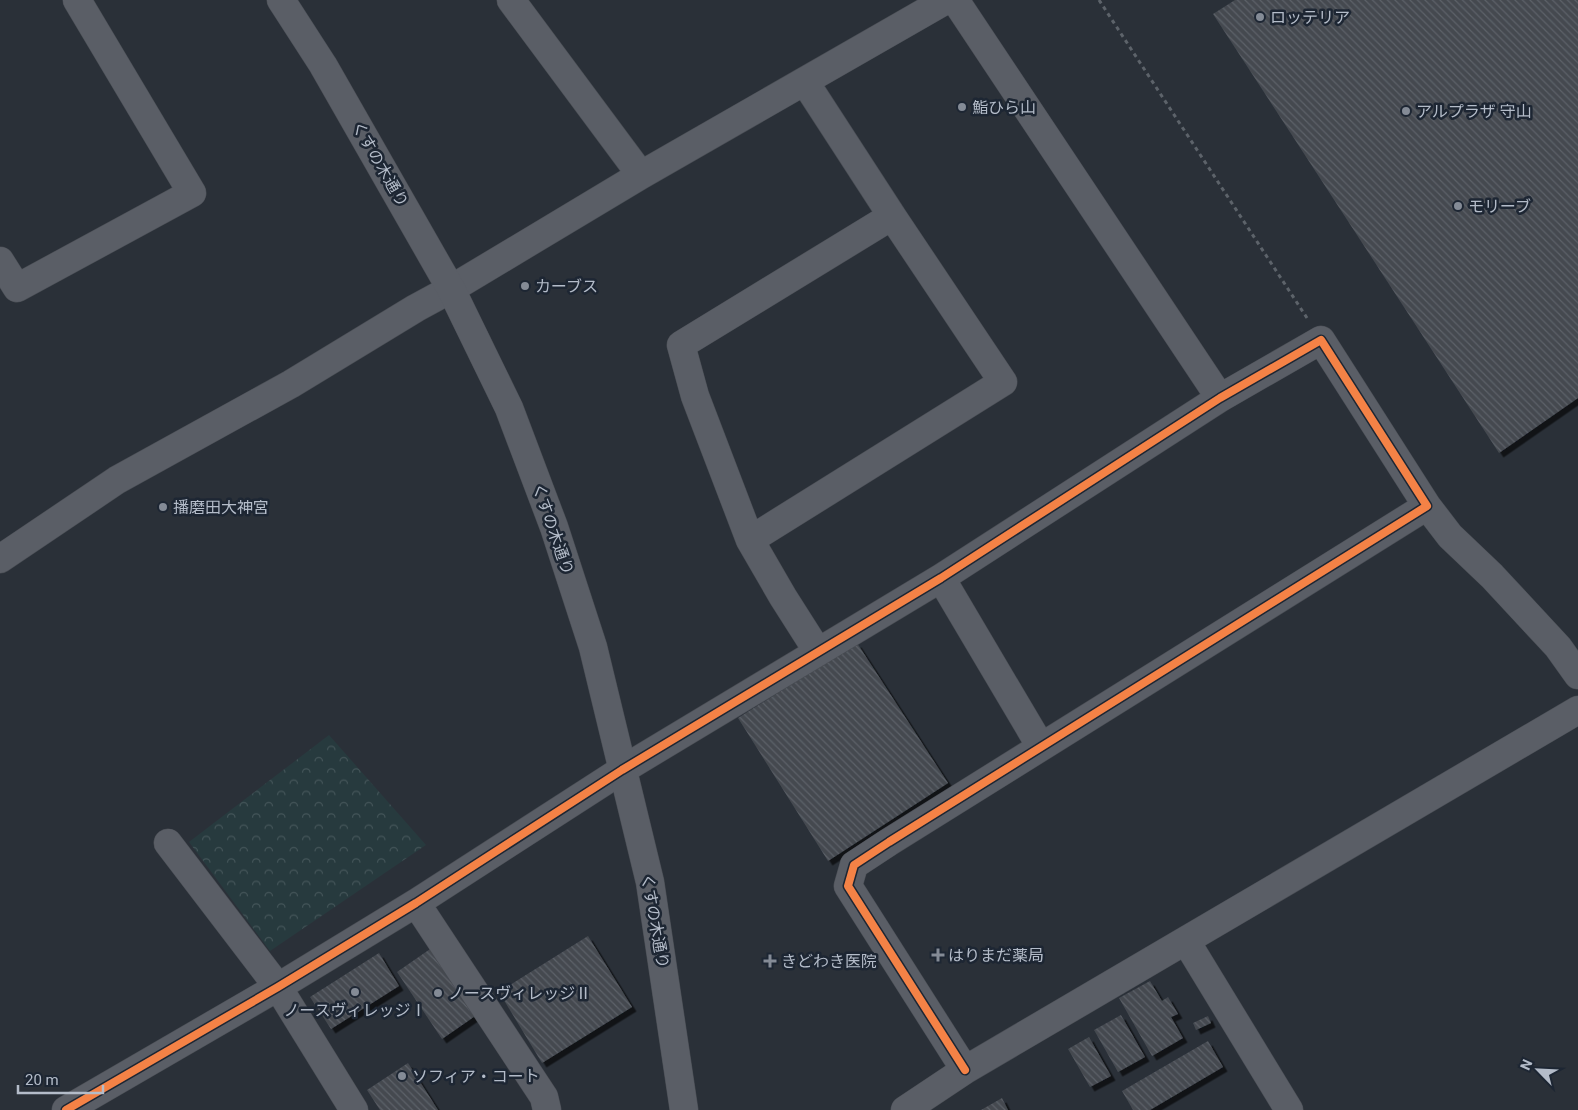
<svg xmlns="http://www.w3.org/2000/svg" width="1578" height="1110" viewBox="0 0 1578 1110" font-family="Roboto,'Noto Sans JP',sans-serif">
<style>
.forest{fill:url(#forest-crowns)}
.building{fill:url(#building-back-hatch);filter:url(#shadow)}
.lines{fill:none;stroke-linecap:round;stroke-linejoin:round}
.minor-casing{stroke:#484c53;stroke-width:29}
.tertiary-casing{stroke:#484c53;stroke-width:29}
.path{stroke:#5d636a;stroke-width:3;stroke-dasharray:4 4;stroke-linecap:butt}
.minor{stroke:#5a5e66;stroke-width:28}
.tertiary{stroke:#5a5e66;stroke-width:28}
.cycleway-casing{stroke:#1d2633;stroke-width:11}
.cycleway{stroke:#f48246;stroke-width:8}
.poi-dot{fill:#848b96;stroke:#1d2633;stroke-width:2}
.labels{text-anchor:middle;dominant-baseline:central;stroke-width:5;stroke-linejoin:round;paint-order:stroke}
.poi-label{font-size:16px;fill:#b4bcc9;stroke:#1d2633;text-anchor:start}
.street-label{font-size:16px;fill:#b4bcc9;stroke:#1d2633}
</style>
<defs>
<pattern id="forest-crowns" width="20" height="18" patternUnits="userSpaceOnUse" patternTransform="scale(1.25)"><rect width="20" height="18" fill="#273a3e"/><path d="M2 6a3 3 0 1 1 6 0M12 15a3 3 0 1 1 6 0" fill="none" stroke="#445559"/></pattern>
<pattern id="building-back-hatch" width="6" height="6" patternUnits="userSpaceOnUse" patternTransform="scale(1.25)"><rect width="6" height="6" fill="#444950"/><path d="M-1 5l2 2M0 0l6 6M5-1l2 2" fill="none" stroke="#5d6168"/></pattern>
<filter id="shadow"><feDropShadow dx="4.5" dy="4.5" stdDeviation="0" flood-color="#0009"/></filter>
</defs>
<rect width="100%" height="100%" fill="#2a3038"/>
<path class="forest" d="M329,735L426,845L270,951L189,842Z"/>
<path class="building" d="M1235,0H1578V398L1499,453L1213,14Z
M857,643L948,783L828,861L738,718Z
M588,936L632,1007L542,1063L499,992Z
M433,947L478,1014L442,1039L397,972Z
M379,953L399,986L331,1029L310,997Z
M1150,981L1162,1001L1168,997L1178,1014L1171,1017L1183,1038L1152,1056L1119,998Z
M1121,1015L1145,1057L1118,1072L1094,1030Z
M1208,1016L1211,1023L1196,1030L1193,1023Z
M1089,1037L1111,1076L1090,1087L1068,1049Z
M1208,1041L1223,1067L1150,1110H1133L1122,1091Z
M408,1063L438,1110H380L367,1090Z
M1002,1098L1008,1110H981Z"/>
<g class="lines">
<g class="minor-casing">
<path id="minor" d="M511,0L641,175
M955,0L1220,398
M805,82L892,216
M0,261L17,288L192,193L77,0
M1427,506L1450,536L1492,576L1558,647L1578,675
M750,540L1003,382L892,216L681,345L695,396L750,540L783,597L818,652
M0,559L117,480L291,384L416,308L451,289L641,175L946,0
M941,578L1041,747
M168,843L278,987L354,1110
M416,903L544,1097L547,1110
M1186,941L1289,1110
M66,1110L278,987L416,903L622,770L941,578L1220,398L1321,340L1427,506L889,842L854,865L848,886L965,1070
M905,1110L965,1070L1578,710"/>
</g>
<g class="tertiary-casing">
<path id="tertiary" d="M281,0L323,65L451,289L509,408L554,527L593,647L650,882L684,1110"/>
</g>
<path class="path" d="M1099,0L1307,318"/>
<use href="#minor" class="minor"/>
<use href="#tertiary" class="tertiary"/>
<g class="cycleway-casing">
<path id="cycleway" d="M66,1110L278,987L416,903L622,770L941,578L1220,398L1321,340L1427,506L889,842L854,865L848,886L965,1070"/>
</g>
<use href="#cycleway" class="cycleway"/>
</g>
<g class="poi-dot">
<circle cx="1260" cy="17" r="5"/>
<circle cx="962" cy="107" r="5"/>
<circle cx="1406" cy="111" r="5"/>
<circle cx="1458" cy="206" r="5"/>
<circle cx="525" cy="286" r="5"/>
<circle cx="163" cy="507" r="5"/>
<path d="M935.5 947.5h5v5h5v5h-5v5h-5v-5h-5v-5h5z"/>
<path d="M767.5 953.5h5v5h5v5h-5v5h-5v-5h-5v-5h5z"/>
<circle cx="355" cy="992" r="5"/>
<circle cx="438" cy="993" r="5"/>
<circle cx="402" cy="1076" r="5"/>
</g>
<g class="labels">
<g class="poi-label">
<text x="1270" y="17">ロッテリア</text>
<text x="972" y="107">鮨ひら山</text>
<text x="1416" y="111">アルプラザ 守山</text>
<text x="1468" y="206">モリーブ</text>
<text x="535" y="286">カーブス</text>
<text x="173" y="507">播磨田大神宮</text>
<text x="948" y="955">はりまだ薬局</text>
<text x="781" y="961">きどわき医院</text>
<text x="448" y="993">ノースヴィレッジⅡ</text>
<text x="355" y="1010" text-anchor="middle">ノースヴィレッジⅠ</text>
<text x="412" y="1076">ソフィア・コート</text>
</g>
<g class="street-label">
<text transform="translate(380 164) rotate(60)">くすの木通り</text>
<text transform="translate(553 529) rotate(71)">くすの木通り</text>
<text transform="translate(655 921) rotate(80)">くすの木通り</text>
</g>
</g>
<g transform="translate(1538 1070) rotate(294)" stroke="#1d2633" stroke-width="4" paint-order="stroke">
<path d="M0-4L9 19L0 12L-9 19Z" fill="#b4bcc9"/>
<text y="-8" font-size="14" font-weight="bold" text-anchor="middle" fill="#b4bcc9">N</text>
</g>
<path d="M18 1085v8h85v-8" fill="none" stroke="#b4bcc9" stroke-width="2.5"/>
<text x="25" y="1085" font-size="15" fill="#b4bcc9" stroke="#1d2633" stroke-width="4" paint-order="stroke">20 m</text>
</svg>
